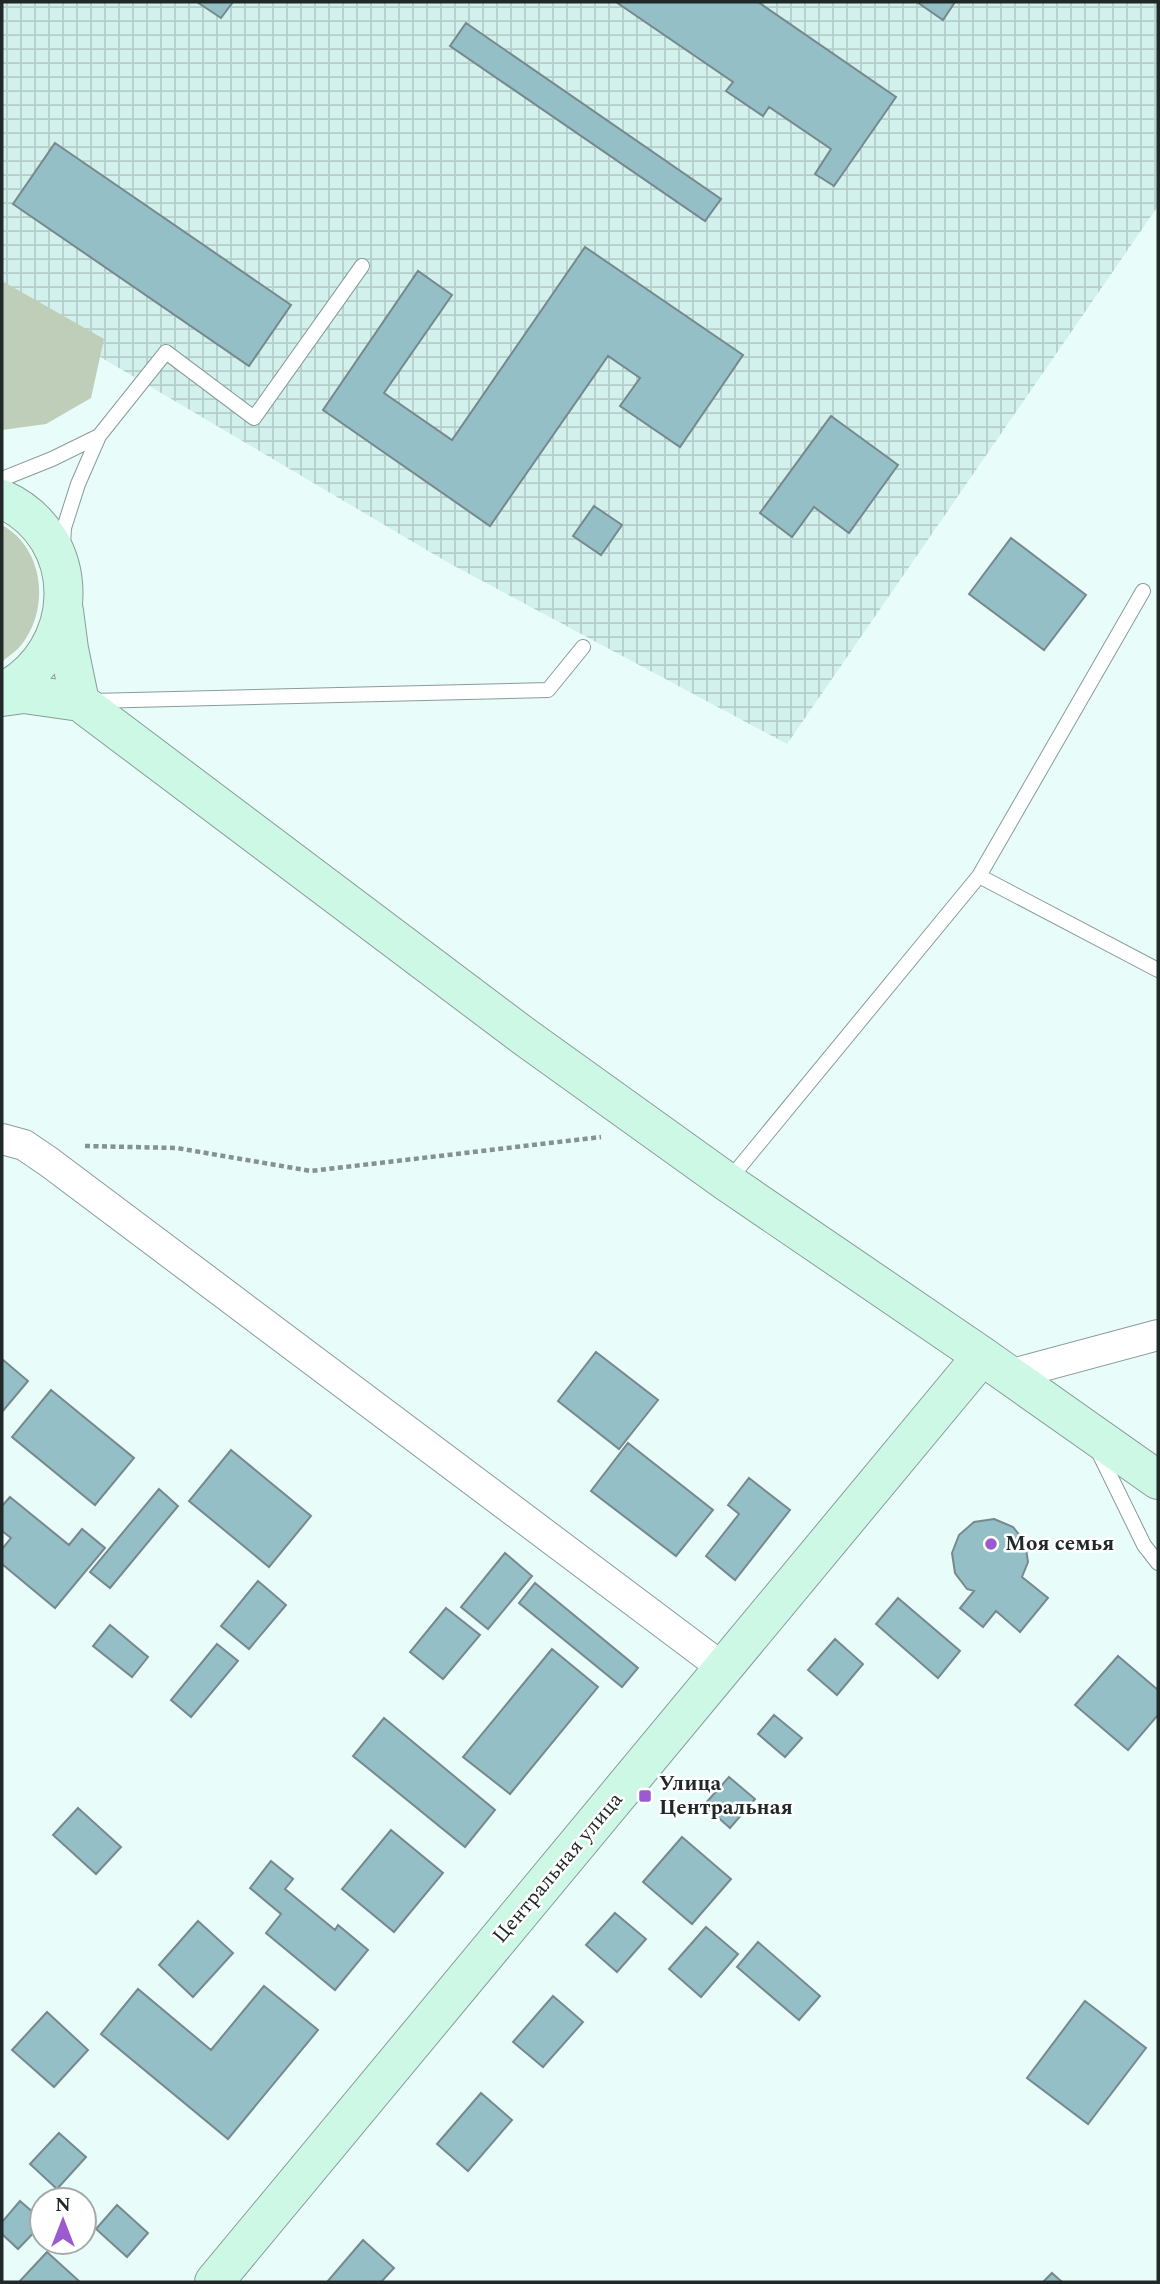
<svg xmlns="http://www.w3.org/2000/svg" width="1160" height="2284" viewBox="0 0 1160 2284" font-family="Spectral,serif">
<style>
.industrial{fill:url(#industrial-grid)}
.grass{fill:#beceb9}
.building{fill:#94bfc7;stroke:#77898d;stroke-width:2}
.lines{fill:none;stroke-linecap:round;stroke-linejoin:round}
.lane-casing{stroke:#899c99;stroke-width:16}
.street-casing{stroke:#899c99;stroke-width:32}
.secondary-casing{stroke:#899c99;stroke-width:40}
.path{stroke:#849290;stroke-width:4.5;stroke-dasharray:5 3.5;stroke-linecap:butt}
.lane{stroke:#fff;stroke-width:14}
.street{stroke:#fff;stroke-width:30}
.secondary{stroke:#cef8e6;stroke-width:38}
.poi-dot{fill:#9b5acf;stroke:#fff;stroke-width:2.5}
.labels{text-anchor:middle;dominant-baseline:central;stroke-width:5;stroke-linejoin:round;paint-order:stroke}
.poi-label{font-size:21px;font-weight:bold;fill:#212928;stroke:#fff;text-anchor:start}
.street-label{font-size:21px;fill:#212928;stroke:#fff}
</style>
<defs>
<pattern id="industrial-grid" width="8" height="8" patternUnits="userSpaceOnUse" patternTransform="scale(1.75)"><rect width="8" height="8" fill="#d2f0ec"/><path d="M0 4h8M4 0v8" fill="none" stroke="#b4ceca"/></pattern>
</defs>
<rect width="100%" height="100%" fill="#e8fcf9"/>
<path class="industrial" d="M2,2H1158V206L787,744L447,562L75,342L2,293Z"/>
<path class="grass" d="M2,281L104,339L91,398L46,424L2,430Z
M2,525C44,548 50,608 22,644C17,651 8,656 2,662Z"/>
<path class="building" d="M197,2H233L221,18Z
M616,2H758L896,97L834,186L815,174L831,149L769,107L763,116L726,91L733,82Z
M917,2H955L943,20Z
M466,23L721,199L705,221L450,46Z
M55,143L291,305L249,366L13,204Z
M585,247L743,355L680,447L620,406L640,378L608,356L490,526L323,410L418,271L452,295L384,393L452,440Z
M831,416L898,465L849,533L814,507L792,537L760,513Z
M594,506L622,525L601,555L573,536Z
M1011,538L1086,595L1044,650L969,594Z
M596,1352L658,1400L619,1449L558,1401Z
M2,1359L28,1381L2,1412Z
M51,1390L134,1458L95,1505L12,1437Z
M628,1443L713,1510L676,1556L591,1491Z
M231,1450L311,1516L269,1567L189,1501Z
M749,1478L790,1510L735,1580L706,1556L739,1514L728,1505Z
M159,1489L178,1506L110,1588L90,1572Z
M10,1497L69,1545L82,1529L105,1548L55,1608L2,1564V1549L11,1538L2,1531V1506Z
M994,1519L1013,1527L1025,1542L1028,1562L1022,1577L1048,1598L1020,1632L996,1611L983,1627L960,1608L974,1591L967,1589L955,1573L952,1553L959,1535L974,1522Z
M505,1553L532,1576L488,1629L461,1607Z
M258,1581L286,1605L249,1649L221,1626Z
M535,1583L638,1668L622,1687L519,1603Z
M898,1598L960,1651L938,1678L876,1624Z
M446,1608L480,1635L443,1679L410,1652Z
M110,1625L148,1657L132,1677L93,1646Z
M835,1639L863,1664L837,1695L808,1670Z
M217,1644L238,1661L191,1717L171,1700Z
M552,1649L598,1687L510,1794L463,1757Z
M1118,1656L1158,1690V1715L1128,1750L1075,1705Z
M774,1715L802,1738L785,1757L758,1734Z
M384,1718L495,1810L465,1847L353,1756Z
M729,1777L755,1799L730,1828L704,1805Z
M78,1808L121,1847L96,1874L53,1835Z
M391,1830L443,1873L394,1932L342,1889Z
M682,1837L731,1879L692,1924L643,1882Z
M271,1861L293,1879L285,1889L335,1930L338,1925L368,1950L335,1990L266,1933L281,1914L250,1888Z
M615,1913L646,1939L617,1972L586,1945Z
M198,1921L233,1953L193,1997L159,1965Z
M706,1927L738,1954L701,1997L669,1969Z
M758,1942L820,1996L799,2020L737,1967Z
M264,1986L318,2030L228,2139L101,2034L138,1989L211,2050Z
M553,1996L583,2022L543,2067L513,2042Z
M1085,2001L1146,2048L1088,2124L1027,2078Z
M47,2012L88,2050L54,2087L12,2050Z
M481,2093L512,2120L468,2171L437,2144Z
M59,2133L86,2157L57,2189L30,2164Z
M20,2201L42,2220V2224L18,2249L2,2234V2222Z
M117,2205L148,2233L127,2257L96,2229Z
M363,2240L394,2268L381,2282H327Z
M47,2252L80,2282H19Z
M1052,2273L1062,2282H1043Z"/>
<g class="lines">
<g class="lane-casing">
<path id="lane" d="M2,479L52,459L99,436
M63,545L64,528L78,484L99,436L166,352L254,418L362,266
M92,701L548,690L583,647
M979,876L1158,970
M728,1181L979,876L1143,591
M1098,1451L1144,1545L1158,1563"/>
</g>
<g class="street-casing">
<path id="street" d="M2,1139L24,1145L49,1162L723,1668
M1009,1375L1158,1335"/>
</g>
<g class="secondary-casing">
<path id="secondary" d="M2,499C86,537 82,652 2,692
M64,611L69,649L80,702
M2,697L24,694L80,702L525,1037L727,1182L982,1356L1158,1480
M214,2282L982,1356"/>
</g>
<path class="path" d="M85,1146L177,1148L311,1171L601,1137"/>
<use href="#lane" class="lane"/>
<use href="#street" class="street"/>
<use href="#secondary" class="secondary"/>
</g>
<g class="poi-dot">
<circle cx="991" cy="1544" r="7"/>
<rect x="638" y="1789" width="14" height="14" rx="3.5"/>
</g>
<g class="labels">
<g class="poi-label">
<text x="1005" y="1544">Моя семья</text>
<text x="659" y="1784">Улица<tspan x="659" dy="24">Центральная</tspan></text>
</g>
<g class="street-label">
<text transform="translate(558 1868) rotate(-50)">Центральная улица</text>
</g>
</g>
<rect width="1160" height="2284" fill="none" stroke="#212928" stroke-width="7"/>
<g transform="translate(63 2221)"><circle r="33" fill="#ffffff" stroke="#a6a9a9" stroke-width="2"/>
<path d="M0-5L12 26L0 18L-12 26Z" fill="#9b5acf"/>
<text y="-10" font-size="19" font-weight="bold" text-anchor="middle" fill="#212928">N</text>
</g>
</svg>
